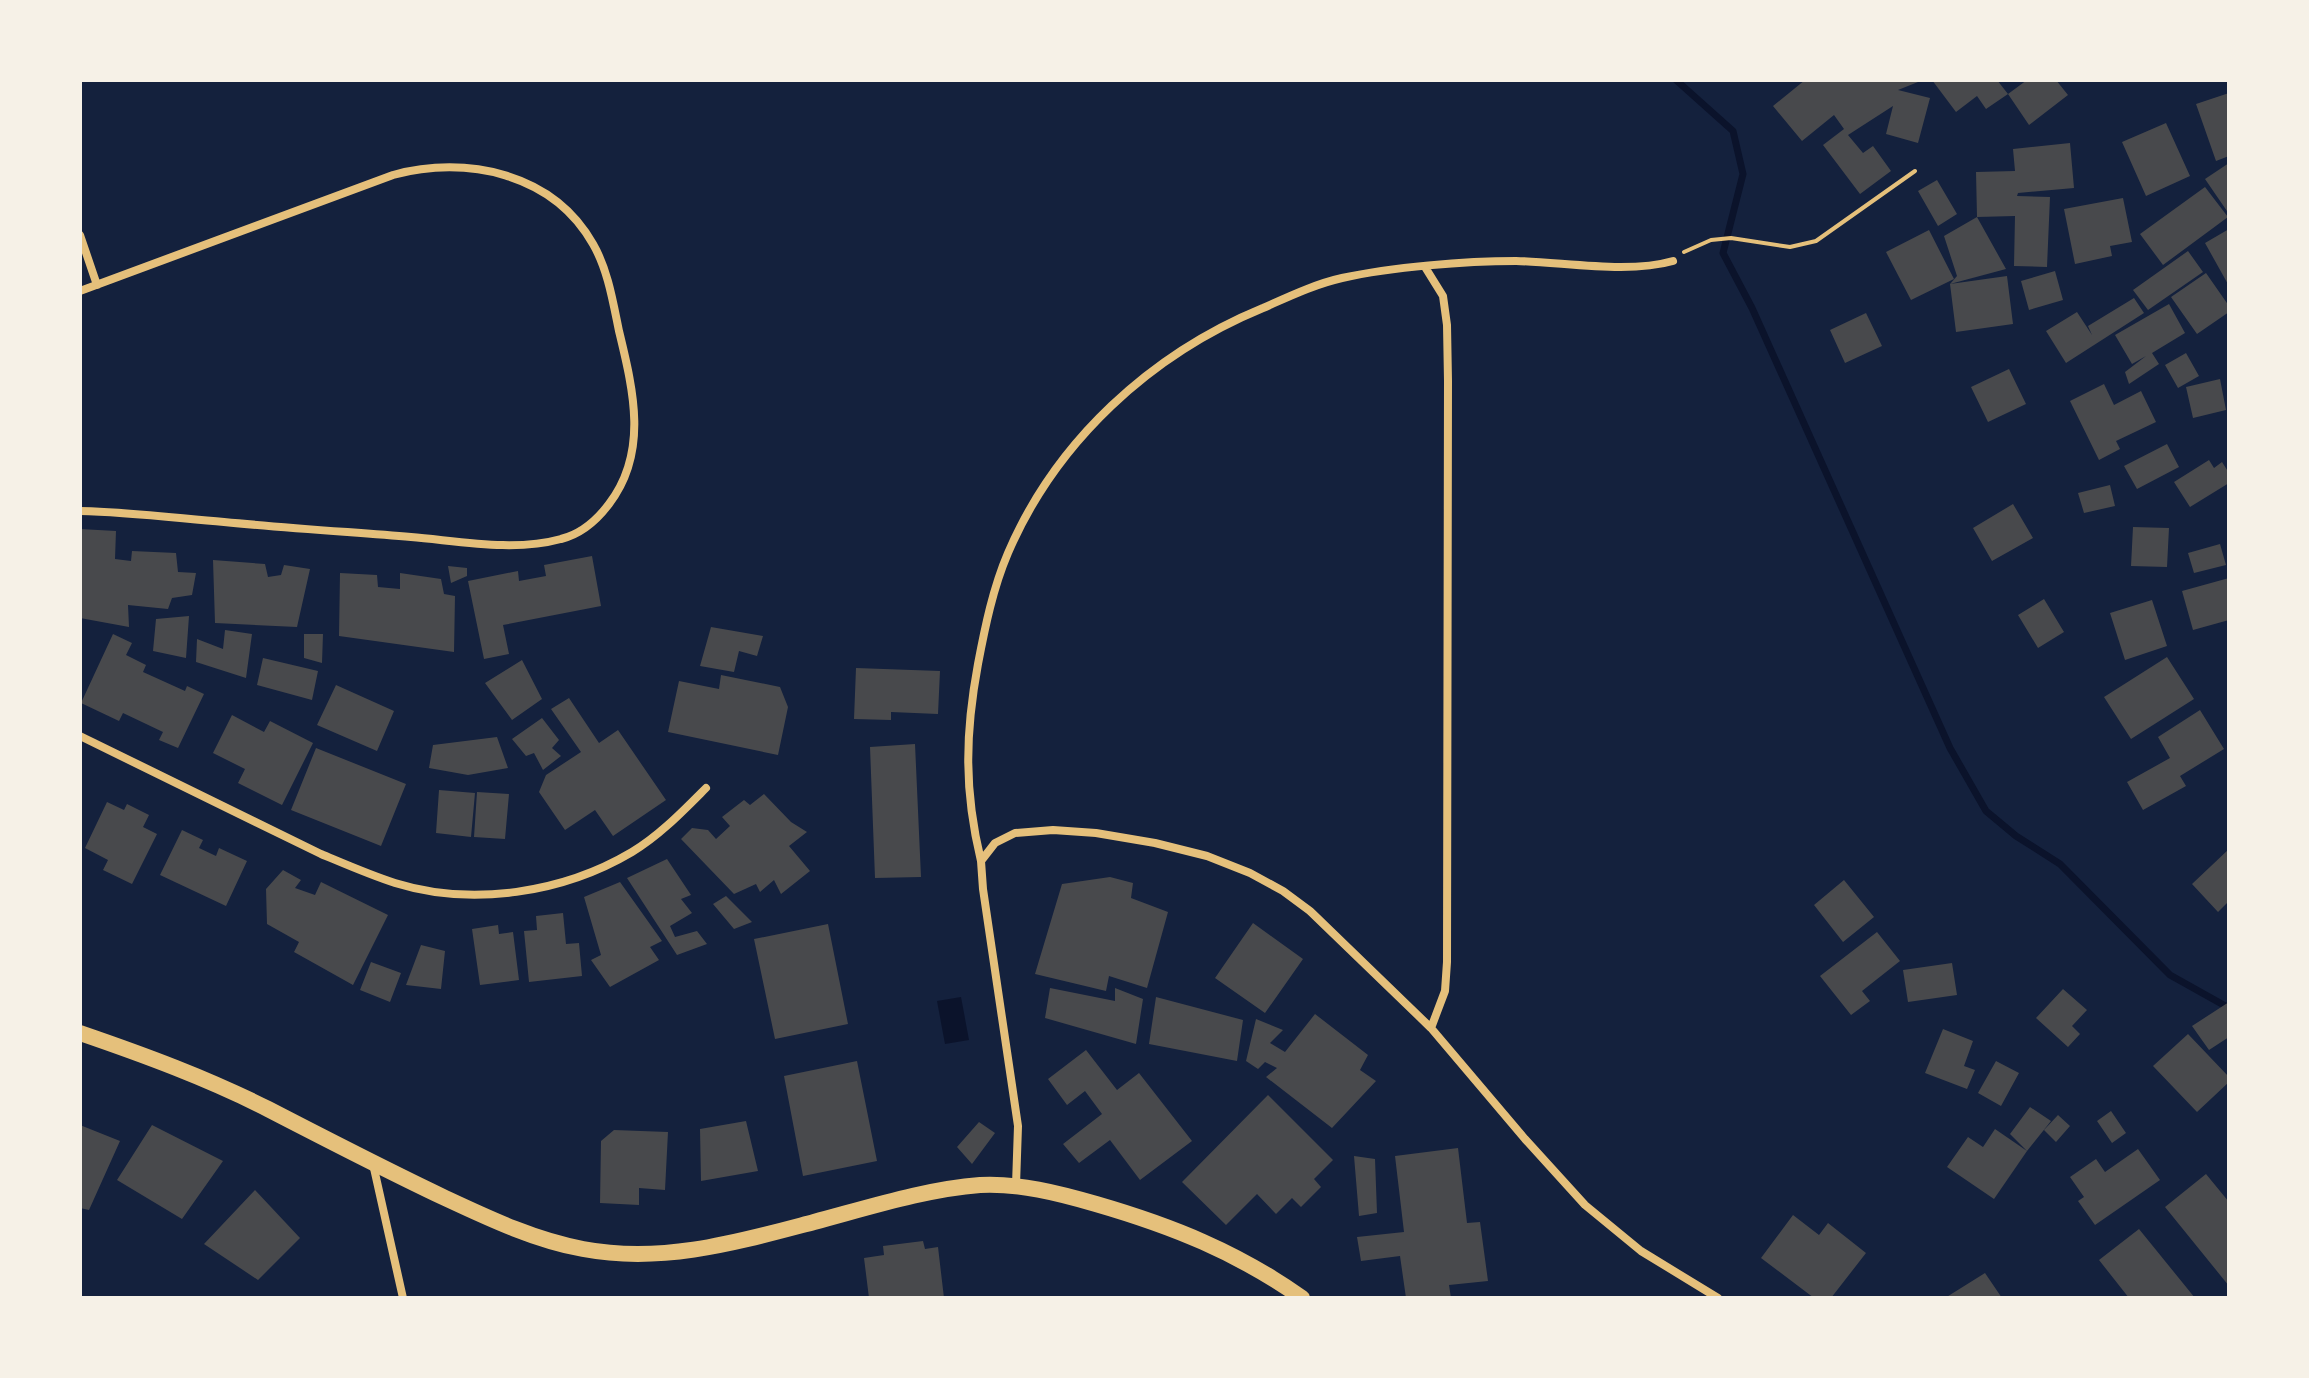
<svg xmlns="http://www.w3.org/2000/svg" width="2309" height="1378" viewBox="0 0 2309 1378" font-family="'Asap Condensed',sans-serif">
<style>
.water{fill:#0b132b}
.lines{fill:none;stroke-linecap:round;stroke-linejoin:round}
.stream{stroke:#0b132b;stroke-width:7}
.building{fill:#48494c}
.path{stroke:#e5c07b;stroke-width:4}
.minor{stroke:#e5c07b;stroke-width:8}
.secondary{stroke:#e5c07b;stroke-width:16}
</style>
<rect width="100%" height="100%" fill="#14213d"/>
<path class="water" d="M961,997L969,1040L945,1044L937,1001Z"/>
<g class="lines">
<path class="stream" d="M1676,80L1733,131L1743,174L1723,253L1752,308L1950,748L1986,811L2016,836L2060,864L2170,975L2229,1008"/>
</g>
<path class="building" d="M1805,80H1923L1898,90L1930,98L1918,143L1886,134L1893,106L1848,135L1863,153L1873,146L1891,171L1860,194L1823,145L1844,129L1834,115L1802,141L1773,106Z
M1932,80H1997L2008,94L1986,109L1977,96L1956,112Z
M2027,80H2056L2068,95L2029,125L2008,94Z
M2229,93V156L2216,161L2196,104Z
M2166,123L2190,176L2146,196L2122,142Z
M2070,143L2074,188L2018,193L2017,196L2050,197L2047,267L2014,266L2015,216L1977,217L1976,172L2015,171L2013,149Z
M2229,163V214L2205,179Z
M1937,180L1957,214L1938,226L1918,191Z
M2205,187L2228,217L2163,265L2140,234Z
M2123,198L2132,242L2110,246L2112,256L2075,264L2064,209Z
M1977,217L2006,269L1950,284L1957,276L1944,236Z
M2229,229V286L2205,243Z
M1929,230L1954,279L1911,300L1886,252Z
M2188,251L2203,272L2148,310L2133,290Z
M2055,271L2063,300L2029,310L2021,281Z
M2206,273L2229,306V312L2197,334L2171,297Z
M2007,276L2013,324L1956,332L1950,284Z
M2134,298L2144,313L2066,363L2046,331L2077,312L2092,335L2088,326Z
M2169,304L2185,333L2152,353L2159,364L2129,384L2125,372L2146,356L2132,364L2115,335Z
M1866,313L1882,346L1845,363L1830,330Z
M2186,353L2199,376L2178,388L2165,365Z
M2009,369L2026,404L1988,422L1971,387Z
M2220,379L2226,410L2193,418L2186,387Z
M2104,384L2114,405L2141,391L2156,422L2116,441L2120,449L2099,460L2070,401Z
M2167,444L2179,467L2137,489L2124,466Z
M2209,460L2214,468L2222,462L2229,473V483L2190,507L2174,482Z
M2110,485L2115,506L2084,513L2078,493Z
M2013,504L2033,538L1992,561L1973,528Z
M2133,527L2169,528L2167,567L2131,566Z
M80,529L116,531L115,559L131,561L132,551L176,553L178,572L196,573L192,595L172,598L168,609L128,605L129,627L80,618Z
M2220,544L2226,565L2194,573L2188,553Z
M592,556L601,606L503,625L509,654L484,659L468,581L518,571L519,581L546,576L544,565Z
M213,560L265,564L268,577L281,575L284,565L310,569L297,627L215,623Z
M448,566L467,568V576L451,583Z
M340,573L377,575L378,587L400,589V573L441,579L444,594L455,596L454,652L339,636Z
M2229,578V620L2193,630L2182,591Z
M2044,599L2064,632L2038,648L2018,615Z
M2152,600L2167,646L2125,660L2110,613Z
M189,616L186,658L153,651L156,619Z
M711,627L763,636L757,656L739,651L734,672L700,666Z
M225,630L252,634L246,678L196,662L197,639L223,649Z
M113,634L132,643L126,655L146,665L143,672L185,691L187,686L204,694L178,748L159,740L163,732L123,713L119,721L81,703Z
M304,634H323L322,663L304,658Z
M2167,657L2194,699L2131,739L2104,697Z
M263,658L318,671L312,700L257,685Z
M522,660L542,699L512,720L485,683Z
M856,668L940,671L938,714L891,712V720L854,719Z
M721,675L780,687L788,707L778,755L668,732L679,681L719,689Z
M336,685L394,711L377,751L317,725Z
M569,698L599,743L618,730L666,800L613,836L595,810L565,830L539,792L546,775L581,752L551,709Z
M2200,710L2224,749L2180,776L2186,786L2143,810L2127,782L2170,758L2158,737Z
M232,715L264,732L270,721L313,743L282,805L238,783L245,769L213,753Z
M542,718L559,740L552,748L561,756L543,770L534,753L526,756L512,739Z
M497,737L508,768L468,775L429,768L433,745Z
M915,744L921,877L875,878L870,747Z
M316,748L406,784L381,846L291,810Z
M439,790L475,793L471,837L436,833Z
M477,792L509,794L505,839L474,837Z
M764,794L791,822L807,832L789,846L810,871L781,894L774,880L760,892L756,884L734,894L681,839L692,828L708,830L716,839L730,826L722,817L744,800L750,805Z
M107,802L124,810L127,804L149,815L143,827L157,834L132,884L103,870L108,860L85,848Z
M182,830L203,840L199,848L216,856L219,848L247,861L226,906L160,875Z
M2229,849V901L2218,912L2192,884Z
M667,859L691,895L681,899L692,913L670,926L675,937L697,931L707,944L677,955L627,878Z
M283,870L301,880L295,888L315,895L321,882L388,915L353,985L294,952L299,942L267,924L266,889Z
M1110,877L1133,883L1131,898L1168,912L1147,988L1109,976L1106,991L1035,974L1062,884Z
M1844,880L1874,917L1843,942L1814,905Z
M620,882L662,941L650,947L659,960L610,987L591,960L601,955L584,897Z
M726,896L752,922L734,929L713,904Z
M563,913L566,944L579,943L582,976L529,982L524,931L537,930L536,916Z
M1253,923L1303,959L1265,1013L1215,978Z
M828,924L848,1024L775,1039L754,939Z
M498,925L499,934L513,932L519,980L480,985L472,929Z
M1877,932L1900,961L1862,991L1870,1001L1851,1015L1820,976Z
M421,945L445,951L441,989L406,985Z
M371,962L401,973L390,1002L360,990Z
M1952,963L1957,995L1908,1002L1903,970Z
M1050,988L1115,1001V988L1143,999L1136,1044L1045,1018Z
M2063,989L2087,1010L2072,1026L2080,1034L2068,1047L2036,1018Z
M1156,997L1243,1020L1237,1061L1149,1044Z
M2229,1002V1037L2209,1050L2192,1026Z
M1315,1014L1368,1055L1360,1070L1376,1081L1332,1128L1266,1077L1277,1068L1265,1062L1258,1069L1246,1061L1256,1019L1283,1030L1270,1043L1285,1052Z
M1943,1029L1973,1041L1964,1066L1975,1070L1967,1089L1925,1073Z
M2188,1034L2229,1077V1082L2197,1112L2153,1066Z
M1086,1050L1117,1090L1139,1073L1192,1141L1140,1180L1110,1140L1079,1163L1063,1144L1102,1114L1085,1091L1067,1105L1048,1079Z
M857,1061L877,1161L803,1176L784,1076Z
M1996,1061L2019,1073L2001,1106L1978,1093Z
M1268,1095L1333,1160L1314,1179L1321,1187L1301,1207L1292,1198L1276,1214L1257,1194L1226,1225L1182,1182Z
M2030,1107L2051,1121L2027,1151L2010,1134Z
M2111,1111L2126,1133L2112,1143L2097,1121Z
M2058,1115L2070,1126L2056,1142L2044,1130Z
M746,1121L758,1171L701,1181L700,1129Z
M979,1122L995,1133L972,1164L957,1147Z
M80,1125L120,1141L89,1210L80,1208Z
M152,1125L223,1161L182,1219L117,1180Z
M1995,1129L2027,1151L1994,1199L1947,1167L1968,1137L1983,1147Z
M614,1130L668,1132L665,1190L639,1188V1205L600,1203L601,1141Z
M1458,1148L1467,1223L1480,1222L1488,1281L1449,1285L1451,1298H1406L1400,1256L1361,1261L1357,1237L1404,1232L1395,1156Z
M2138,1149L2160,1180L2095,1225L2078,1201L2084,1197L2070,1177L2096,1159L2105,1172Z
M1354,1156L1375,1159L1377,1213L1359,1216Z
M2206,1174L2229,1202V1286L2165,1207Z
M255,1190L300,1238L258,1280L204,1244Z
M1793,1215L1819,1235L1828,1223L1866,1253L1831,1298H1814L1761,1258Z
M2139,1229L2195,1298H2129L2099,1260Z
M923,1241L925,1249L938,1247L944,1298H869L864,1258L884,1255L883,1246Z
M1985,1273L2002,1298H1945Z"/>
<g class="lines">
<path class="path" d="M1684,252L1711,240L1731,238L1790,247L1816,241L1915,171"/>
<path class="minor" d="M80,235L97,285
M1425,267L1443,296L1447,325L1448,381L1447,962L1445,991L1431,1028
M80,291L393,175C466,155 553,173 593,244C608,270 613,302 619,331C633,389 649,452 609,504C597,520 581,534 561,539C514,552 459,541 411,537C349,532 287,528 224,522C176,518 128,512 80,511
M80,736L321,854C345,864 370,875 395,883C472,907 563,893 632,852C660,835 683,811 706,788
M981,861C964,791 965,734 978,664C985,627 993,588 1008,553C1056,441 1151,354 1263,308C1288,297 1315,284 1342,278C1392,267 1465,261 1516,261C1564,262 1628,274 1673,261
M373,1164L403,1298
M1016,1185L1018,1126L983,889L981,861L995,843L1015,833L1053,830L1096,833L1155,843L1207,856L1250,873L1283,891L1310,911L1431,1028L1525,1139L1585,1205L1641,1251L1718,1298"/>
<path class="secondary" d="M80,1033C144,1055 207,1078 268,1109C326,1139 384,1169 443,1197C488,1218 534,1240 583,1249C663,1264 738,1242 814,1222C867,1208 926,1189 980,1185C1019,1183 1058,1193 1096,1204C1172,1226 1237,1252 1302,1298"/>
</g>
<rect width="2309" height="1378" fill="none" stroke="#f6f1e7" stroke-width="164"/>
</svg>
